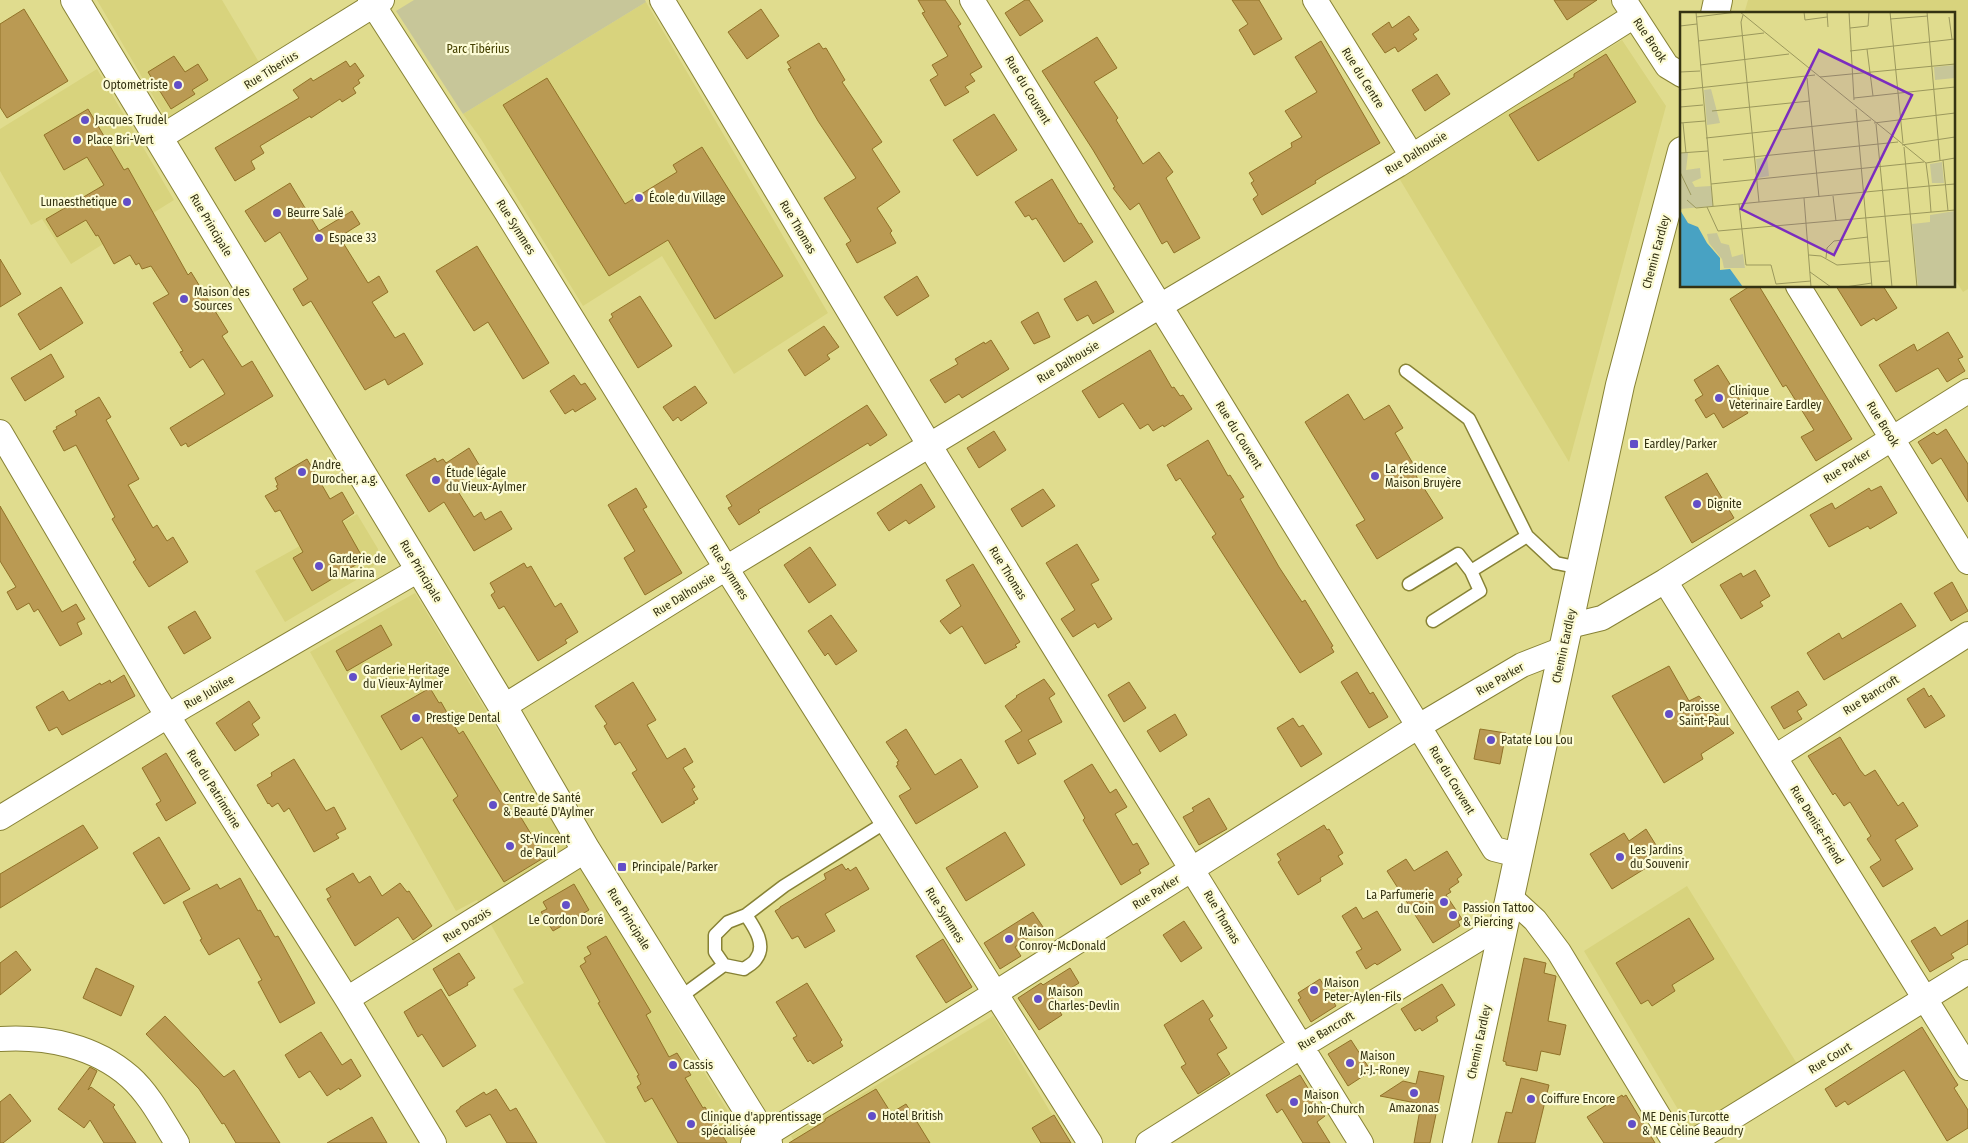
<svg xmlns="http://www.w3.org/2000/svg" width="1968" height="1143" viewBox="0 0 1968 1143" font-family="'Fira Sans Condensed',sans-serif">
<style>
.built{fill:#d8d37d}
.green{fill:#c7c699}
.building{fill:#ba9a53;stroke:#917228}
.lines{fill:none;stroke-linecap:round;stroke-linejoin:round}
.lane-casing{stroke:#878235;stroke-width:15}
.street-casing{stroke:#878235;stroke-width:26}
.secondary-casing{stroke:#878235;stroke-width:30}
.lane{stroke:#fff;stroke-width:12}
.street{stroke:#fff;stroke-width:24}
.secondary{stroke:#fff;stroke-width:28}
.poi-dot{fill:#634fc8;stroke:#fcfbd5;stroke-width:2}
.labels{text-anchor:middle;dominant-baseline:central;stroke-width:4.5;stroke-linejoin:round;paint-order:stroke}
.street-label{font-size:12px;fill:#343212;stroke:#fcfbd5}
.park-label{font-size:12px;fill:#454102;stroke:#fcfbd5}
.poi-label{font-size:12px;fill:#343212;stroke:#fcfbd5;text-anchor:start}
.inset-road{fill:none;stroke:#9b985c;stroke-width:1}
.view{fill:#7b2cbf;fill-opacity:0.15;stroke:#7b2cbf;stroke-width:2.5}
.inset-edge{fill:none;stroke:#343212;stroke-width:2.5}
</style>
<rect width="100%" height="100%" fill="#e0dc8e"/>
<path class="built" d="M97,0H222L260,64L167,120Z
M1748,0H1968V289L1963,292L1954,278V14H1744Z
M646,2L828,313L734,374L662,256L583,306L481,139L463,114Z
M1622,40L1666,106L1569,462L1399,178Z
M97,69L174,200L71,264L42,219L31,225L0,171V129Z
M357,514L378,549L377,561L368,573L285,622L255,571Z
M415,593L747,1143H606L513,989L524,983L477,900L456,911L310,652Z
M1687,886L1799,1067L1692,1133L1584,951Z
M993,1016L1069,1143H795L791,1136Z"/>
<path class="green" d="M414,0H645L646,2L463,114L396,11Z"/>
<path class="building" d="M918,0H945L961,24L958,26L982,67L970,74L975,81L965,87L969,92L945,106L930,80L938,75L932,65L948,56L922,13L925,12Z
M1025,0H1029L1043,21L1020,36L1005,13Z
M1232,0H1259L1282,39L1254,55L1239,30L1248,24Z
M1554,0H1597L1567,20Z
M24,9L68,81L7,118L0,107V24Z
M761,9L779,36L747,59L728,32Z
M1409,16L1419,30L1413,34L1417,39L1398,52L1395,47L1385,53L1372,34L1389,22L1392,28Z
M1097,37L1117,68L1094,82L1118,118L1116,120L1143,164L1159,152L1173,172L1166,178L1200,238L1174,253L1167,241L1162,244L1139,203L1130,210L1113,188L1115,187L1093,150L1042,71Z
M1321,41L1380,143L1323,176L1315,181L1316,183L1262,215L1253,199L1258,195L1251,183L1254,181L1249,173L1292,147L1291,143L1302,137L1285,111L1317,92L1295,57Z
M819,43L823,49L826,48L845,80L842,82L882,142L872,149L900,192L877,208L892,231L890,233L896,243L857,263L846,244L851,241L824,198L856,178L818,121L788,69L791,68L787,62Z
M1606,54L1636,102L1538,161L1509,115L1574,77V74Z
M174,56L185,72L198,64L208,80L192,90L195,94L171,109L148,72Z
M346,61L350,67L355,63L364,76L358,80L360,83L353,88L356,93L342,102L340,99L311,118L310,116L260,146L264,153L251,161L255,169L235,181L215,148L299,98L293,90L311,78L313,81Z
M1437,74L1450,94L1425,111L1412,90Z
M547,78L625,204L677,172L673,165L702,147L783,276L715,319L668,240L609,276L503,105Z
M88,109L124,170L128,168L188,275L191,272L228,332L222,336L242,367L252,361L273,396L188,447L186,443L181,446L170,428L225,394L203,359L190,368L180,352L183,351L153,303L169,294L151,266L142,269L139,263L136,265L130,255L114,264L98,235L96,236L86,220L57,237L46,219L104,185L87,157L64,170L44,135Z
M994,114L1017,150L977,176L953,140Z
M1052,179L1079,224L1081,223L1093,242L1064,262L1036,218L1032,220L1029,215L1025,217L1015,202Z
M290,183L319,231L352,211L360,224L341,236L343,241H342L368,283L379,276L388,292L372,302L395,338L404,333L423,364L388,385L385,379L365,390L311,301L303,306L293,289L308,279L280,232L265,242L245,211Z
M477,246L549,363L523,379L488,322L474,331L436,271Z
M0,259L21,294L0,307Z
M917,276L929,296L897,316L884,297Z
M1096,281L1114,312L1093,324L1088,315L1077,321L1064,299Z
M1750,286H1759L1852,439L1816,461L1801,437L1814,430L1786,385L1783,387L1730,299Z
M1836,286H1883L1897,308L1876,321L1874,318L1861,326Z
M61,287L83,323L40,350L18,314Z
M640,296L672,346L638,368L609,320L613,317L611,314Z
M1038,312L1050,337L1034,344L1021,322Z
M824,326L839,347L827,355L830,359L805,376L788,350Z
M1948,332L1963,357L1958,359L1965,371L1947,382L1938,368L1896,392L1879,365L1914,344L1917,351Z
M991,340L1009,369L962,398L959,394L945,403L930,380L958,364L955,359L984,342L985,344Z
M1150,350L1172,388L1174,387L1180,396L1183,395L1192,409L1164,427L1163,425L1153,431L1148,424L1140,429L1123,403L1099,418L1082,391Z
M51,354L64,377L25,401L11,378Z
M1718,365L1748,413L1723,428L1714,413L1706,418L1695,400L1703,395L1694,380Z
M574,375L581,385L585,383L596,399L575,412L573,409L565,414L550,391Z
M695,386L707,403L681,421L678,417L673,421L663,407Z
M1348,394L1364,420L1389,405L1403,428L1395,433L1418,472L1415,474L1443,518L1377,559L1356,525L1365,520L1305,422Z
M99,397L111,417L106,420L139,479L128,485L153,528L157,525L167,541L173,537L188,562L149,587L133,562L136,560L112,519L115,517L76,445L64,451L53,431L57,429L56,427L77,415L75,411Z
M867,405L887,435L870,446L868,443L822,471L758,510L760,512L739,525L728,508L732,506L726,496Z
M1946,429L1968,464V502L1941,458L1932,464L1918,442L1934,432L1937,435Z
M994,431L1006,450L979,468L967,448Z
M1208,440L1228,476L1230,475L1244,497L1240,499L1279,567L1302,602L1305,600L1333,646L1331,647L1334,652L1300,673L1212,537L1216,534L1180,478L1176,481L1167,465Z
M469,448L481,468L454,485L474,517L481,512L485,520L501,511L512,529L474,551L444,502L429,512L406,475L435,458L437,462L443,459L446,463Z
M307,459L330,499L342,492L354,513L342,521L364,560L312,591L293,558L303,552L280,510L275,512L265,496L278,489L276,486L278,485L275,478Z
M1707,473L1734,518L1692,543L1665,497Z
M921,484L935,507L909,524L906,520L889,531L877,513Z
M1881,486L1897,513L1870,529L1868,526L1829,547L1810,515L1832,503L1835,509L1869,488L1871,491Z
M636,488L647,507L643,509L682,573L645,595L624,558L635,551L608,505Z
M1043,489L1055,506L1022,527L1011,509Z
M0,506L62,612L76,604L85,619L77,623L82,634L60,646L38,609L34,612L29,603L17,610L7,592L16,587L0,561Z
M1077,544L1099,580L1091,584L1112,619L1098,628L1095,623L1073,637L1061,619L1075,610L1046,563Z
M810,547L836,585L809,603L784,565Z
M524,563L527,568L531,566L555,607L561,603L578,632L565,640L567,643L538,661L504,606L499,609L491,595L495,592L490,583Z
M973,564L1020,642L1015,645L1017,647L985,664L962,626L950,634L940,621L961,606L946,580Z
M1755,570L1770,596L1760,602L1763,606L1741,619L1720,585L1741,573L1743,577Z
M1952,582L1968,611L1951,621L1934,593Z
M1901,603L1916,626L1824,680L1807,653L1839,633L1842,639Z
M195,611L211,638L184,654L168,627Z
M831,615L857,651L836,665L828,653L825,656L808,631Z
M381,625L392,645L347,671L336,651Z
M1669,666L1689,701L1699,696L1734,733L1701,754L1703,759L1664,783L1612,696Z
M1357,672L1370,694L1373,692L1388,717L1369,728L1341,682Z
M124,675L135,696L62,735L57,727L49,731L36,707L63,691L69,701L100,683L101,685L110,680L111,683Z
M1044,679L1055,694L1049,698L1062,722L1028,740L1036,754L1018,764L1005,741L1022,731L1005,706L1017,697L1016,696Z
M633,682L656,720L647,725L667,759L685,748L693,762L683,768L695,787L692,789L698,799L693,802L695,803L662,823L632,773L637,770L620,742L615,745L604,726L607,724L595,706Z
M1129,682L1146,708L1124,722L1108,695Z
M430,688L439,703L441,702L459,734L463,731L513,813L517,811L545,857L504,882L453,800L458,796L422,737L401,750L381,716Z
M1924,688L1929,697L1931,695L1945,716L1925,728L1907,699Z
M1798,691L1807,705L1797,711L1802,719L1784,729L1771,707Z
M249,701L260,718L252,724L259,735L235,751L216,723Z
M1175,714L1187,735L1160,752L1147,731Z
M1293,718L1299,727L1303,725L1322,754L1301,767L1277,728Z
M906,729L935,775L961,759L978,787L916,824L899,796L911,789L896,766L898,765L897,762L899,761L886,742Z
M1480,729L1506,733L1500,764L1474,759Z
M1840,737L1860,770L1865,776L1875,770L1898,806L1903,802L1918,826L1895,840L1913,869L1883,887L1870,867L1881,860L1867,839L1871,836L1850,802L1844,806L1835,793L1833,795L1808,756Z
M166,753L196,803L166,821L156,804L161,801L142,768Z
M294,759L326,811L334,807L346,829L336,834L339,838L314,852L289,808L284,812L278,803L272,807L269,803L268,804L257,785L272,776L271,773Z
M1092,764L1110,793L1116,789L1127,807L1115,814L1133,845L1137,843L1149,864L1139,870L1141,873L1121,885L1083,820L1085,818L1064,781Z
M1209,798L1227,829L1199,845L1183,817L1194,811L1192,808Z
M83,825L98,848L0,908V874Z
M1324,825L1327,830L1329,829L1343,853L1338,856L1343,864L1320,878L1321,881L1298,895L1278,862L1281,860L1277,854Z
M1646,829L1659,850L1641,861L1646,868L1612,889L1590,854L1624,833L1629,841Z
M1005,832L1025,865L966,901L946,868Z
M159,837L190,889L164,904L133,853Z
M1447,851L1462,875L1457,879L1459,882L1449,889L1451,892L1446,895L1462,919L1458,921L1460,926L1433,943L1387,871L1406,859L1414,871Z
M842,864L846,870L848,868L850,871L856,867L869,889L825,914L835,931L805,948L798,936L792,939L775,911L780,908V907L826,879L824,874Z
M353,873L359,883L370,876L382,896L400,883L407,892L409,891L432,926L413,940L398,917L355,946L327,899L331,897L326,889Z
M240,878L258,911L260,910L275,937L278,936L315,1003L280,1023L258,982L262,980L239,938L209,955L200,940L202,939L183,902L217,884L220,889Z
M574,884L589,910L553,931L541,912L547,909L543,902Z
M1356,907L1363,919L1377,911L1401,950L1377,965L1375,963L1366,969L1356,952L1362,949L1342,916Z
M1033,912L1043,927L1015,947L1021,956L1000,969L984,943Z
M1689,918L1714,959L1672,985L1675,991L1652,1006L1648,1000L1641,1004L1616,963Z
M1968,920V944L1951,954L1954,958L1930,972L1911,941L1935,927L1941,936Z
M1184,921L1202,948L1181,962L1163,935Z
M606,936L651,1012L646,1015L669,1057L677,1053L691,1075L685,1078L703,1108L705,1107L727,1143H678L652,1098L645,1102L637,1087L641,1084L637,1076L639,1075L598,1003L600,1002L580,966L586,962L584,958L591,954L587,947Z
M943,939L972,987L946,1003L916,956Z
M16,951L31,970L0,995V963Z
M459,953L475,978L467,983L468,985L449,996L433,969Z
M1524,958L1546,963L1544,973L1556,976L1548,1021L1566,1025L1560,1055L1541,1051L1537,1071L1506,1065V1062L1503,1061Z
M96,968L134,986L121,1016L83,998Z
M1070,968L1079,983L1056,997L1058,1001L1054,1003L1062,1015L1039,1030L1018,998L1041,983L1043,985Z
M1320,979L1336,1006L1311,1022L1298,1000L1301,998L1298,993Z
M807,983L842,1040L840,1042L843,1046L813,1064L810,1060L808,1062L793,1038L797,1036L776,1002Z
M1442,984L1455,1005L1436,1017L1438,1021L1422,1031L1420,1028L1415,1031L1401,1009Z
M441,989L476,1046L443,1067L422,1034L418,1037L404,1012Z
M1203,1000L1213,1016L1209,1019L1227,1048L1217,1054L1230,1074L1198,1094L1181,1067L1186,1064L1164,1025Z
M165,1016L224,1077L234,1070L280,1143H236L224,1123L222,1124L199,1089L146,1034Z
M1922,1027L1958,1085L1954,1088L1968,1110V1128L1947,1141L1904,1070L1848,1105L1845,1101L1836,1107L1825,1089Z
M321,1032L342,1065L351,1059L361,1076L340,1090L339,1088L327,1096L310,1071L299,1078L285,1055Z
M1351,1040L1371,1071L1348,1086L1328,1054Z
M90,1067L97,1071L88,1090L91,1087L115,1105L113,1107L136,1143H104L90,1120L84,1128L58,1109Z
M1419,1071L1444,1076L1430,1143H1414L1421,1104L1380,1096L1403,1081L1416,1084Z
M1300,1075L1325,1116L1317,1122L1330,1143H1303L1282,1109L1277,1113L1266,1095Z
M1521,1078L1549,1085L1535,1143H1498L1506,1112L1512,1113Z
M496,1089L510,1111L516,1108L537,1143H507L490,1114L466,1127L456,1111L460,1108V1107L484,1092L486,1095Z
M876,1089L891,1113L906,1104L930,1143H789L825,1121V1119Z
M10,1094L31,1121L3,1143H0V1102Z
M1622,1095L1623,1097L1626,1095L1655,1143H1604L1587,1117Z
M1054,1115L1071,1143H1041L1032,1128Z
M372,1117L387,1143H327Z"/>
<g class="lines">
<g class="lane-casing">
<path id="lane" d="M1406,371L1469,419L1527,536L1556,563L1580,568
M1409,584L1458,554L1471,571L1527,536
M1433,621L1480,591L1471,571
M724,965L744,969C748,966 754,963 756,959C767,945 754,927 746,915
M679,998L724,965L715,952V935L728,922L746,915L784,886L886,822"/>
</g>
<g class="street-casing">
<path id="street" d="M370,0L505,210L726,568L1090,1143
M662,0L939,461L1361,1143
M972,0L1494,849L1518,855
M1315,0L1412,156
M1624,0L1667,66L1682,75
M158,139L382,0
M1798,286L1968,562
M0,432L157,699L347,999L434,1143
M1665,581L1968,1068
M1569,626L1602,618L1665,581L1968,391
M503,707L726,568L1160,306L1398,165L1634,16
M1775,757L1968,634
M0,818L184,706L420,569
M1511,898L1535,920L1559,952L1675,1143
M347,999L586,850
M0,1039C46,1036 95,1046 130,1077C150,1095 163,1121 177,1143
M753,1143L994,994L1419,726L1522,665L1563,649
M1148,1143L1300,1047L1505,923
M1691,1143L1968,972"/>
</g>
<g class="secondary-casing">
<path id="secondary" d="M75,0L503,707L586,850L768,1143
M1715,14L1718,0
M1457,1143L1620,385L1682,151"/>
</g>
<use href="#lane" class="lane"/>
<use href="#street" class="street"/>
<use href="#secondary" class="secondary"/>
</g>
<g class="poi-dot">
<circle cx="178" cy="85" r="5"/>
<circle cx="85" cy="120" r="5"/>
<circle cx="77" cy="140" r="5"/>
<circle cx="639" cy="198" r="5"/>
<circle cx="127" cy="202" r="5"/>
<circle cx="277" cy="213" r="5"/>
<circle cx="319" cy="238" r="5"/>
<circle cx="184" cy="299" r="5"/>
<circle cx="1719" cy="398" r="5"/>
<rect x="1629" y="439" width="10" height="10" rx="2.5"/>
<circle cx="302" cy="472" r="5"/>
<circle cx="1375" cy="476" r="5"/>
<circle cx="436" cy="480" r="5"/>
<circle cx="1697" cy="504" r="5"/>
<circle cx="319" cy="566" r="5"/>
<circle cx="353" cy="677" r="5"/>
<circle cx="1669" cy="714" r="5"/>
<circle cx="416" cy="718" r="5"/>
<circle cx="1491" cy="740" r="5"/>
<circle cx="493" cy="805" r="5"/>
<circle cx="510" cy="846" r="5"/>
<circle cx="1620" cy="857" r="5"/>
<rect x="617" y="862" width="10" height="10" rx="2.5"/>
<circle cx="1444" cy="902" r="5"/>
<circle cx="566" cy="905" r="5"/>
<circle cx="1453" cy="915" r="5"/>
<circle cx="1009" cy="939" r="5"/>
<circle cx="1314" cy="990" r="5"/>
<circle cx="1038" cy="999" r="5"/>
<circle cx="1350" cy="1063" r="5"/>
<circle cx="673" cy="1065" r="5"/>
<circle cx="1414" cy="1093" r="5"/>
<circle cx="1531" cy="1099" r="5"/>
<circle cx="1294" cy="1102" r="5"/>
<circle cx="872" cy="1116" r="5"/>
<circle cx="691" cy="1124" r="5"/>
<circle cx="1632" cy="1124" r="5"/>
</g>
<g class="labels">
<g class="street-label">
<text transform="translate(1650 40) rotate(56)">Rue Brook</text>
<text transform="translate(271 70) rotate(-32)">Rue Tiberius</text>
<text transform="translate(1363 78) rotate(58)">Rue du Centre</text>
<text transform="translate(1028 90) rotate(59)">Rue du Couvent</text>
<text transform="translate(1416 153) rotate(-32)">Rue Dalhousie</text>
<text transform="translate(211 225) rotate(59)">Rue Principale</text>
<text transform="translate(516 227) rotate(58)">Rue Symmes</text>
<text transform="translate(798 227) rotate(59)">Rue Thomas</text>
<text transform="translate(1656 252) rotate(-75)">Chemin Eardley</text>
<text transform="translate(1068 362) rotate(-31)">Rue Dalhousie</text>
<text transform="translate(1883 424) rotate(58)">Rue Brook</text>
<text transform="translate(1239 435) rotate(58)">Rue du Couvent</text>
<text transform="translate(1847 466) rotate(-32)">Rue Parker</text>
<text transform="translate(421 571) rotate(59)">Rue Principale</text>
<text transform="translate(729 572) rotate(58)">Rue Symmes</text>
<text transform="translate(1008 573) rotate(58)">Rue Thomas</text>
<text transform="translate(684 595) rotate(-32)">Rue Dalhousie</text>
<text transform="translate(1564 646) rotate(-78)">Chemin Eardley</text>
<text transform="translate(1500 679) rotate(-30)">Rue Parker</text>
<text transform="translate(209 692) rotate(-30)">Rue Jubilee</text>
<text transform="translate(1871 695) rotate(-32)">Rue Bancroft</text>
<text transform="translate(1452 780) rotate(59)">Rue du Couvent</text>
<text transform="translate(214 789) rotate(58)">Rue du Patrimoine</text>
<text transform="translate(1817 825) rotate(58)">Rue Denise-Friend</text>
<text transform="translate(1156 892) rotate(-32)">Rue Parker</text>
<text transform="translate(945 915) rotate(58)">Rue Symmes</text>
<text transform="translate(1222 917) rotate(59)">Rue Thomas</text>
<text transform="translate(629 919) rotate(58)">Rue Principale</text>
<text transform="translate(467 925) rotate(-32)">Rue Dozois</text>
<text transform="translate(1326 1031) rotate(-31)">Rue Bancroft</text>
<text transform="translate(1479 1042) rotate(-78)">Chemin Eardley</text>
<text transform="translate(1830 1058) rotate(-32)">Rue Court</text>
</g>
<g class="park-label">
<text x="478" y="49">Parc Tibérius</text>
</g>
<g class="poi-label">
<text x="168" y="85" text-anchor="end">Optometriste</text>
<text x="95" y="120">Jacques Trudel</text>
<text x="87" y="140">Place Bri-Vert</text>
<text x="649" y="198">École du Village</text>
<text x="117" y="202" text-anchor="end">Lunaesthetique</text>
<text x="287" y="213">Beurre Salé</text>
<text x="329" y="238">Espace 33</text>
<text x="194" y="292">Maison des<tspan x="194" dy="14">Sources</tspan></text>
<text x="1729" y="391">Clinique<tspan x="1729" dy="14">Veterinaire Eardley</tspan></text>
<text x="1644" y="444">Eardley/Parker</text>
<text x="312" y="465">Andre<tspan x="312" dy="14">Durocher, a.g.</tspan></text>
<text x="1385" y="469">La résidence<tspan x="1385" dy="14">Maison Bruyère</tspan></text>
<text x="446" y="473">Étude légale<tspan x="446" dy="14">du Vieux-Aylmer</tspan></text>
<text x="1707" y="504">Dignite</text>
<text x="329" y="559">Garderie de<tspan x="329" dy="14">la Marina</tspan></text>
<text x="363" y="670">Garderie Heritage<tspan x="363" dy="14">du Vieux-Aylmer</tspan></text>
<text x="1679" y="707">Paroisse<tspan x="1679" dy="14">Saint-Paul</tspan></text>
<text x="426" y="718">Prestige Dental</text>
<text x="1501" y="740">Patate Lou Lou</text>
<text x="503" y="798">Centre de Santé<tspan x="503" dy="14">&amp; Beauté D'Aylmer</tspan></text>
<text x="520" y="839">St-Vincent<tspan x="520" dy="14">de Paul</tspan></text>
<text x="1630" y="850">Les Jardins<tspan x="1630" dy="14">du Souvenir</tspan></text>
<text x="632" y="867">Principale/Parker</text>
<text x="1434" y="895" text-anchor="end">La Parfumerie<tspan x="1434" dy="14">du Coin</tspan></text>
<text x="1463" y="908">Passion Tattoo<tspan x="1463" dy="14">&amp; Piercing</tspan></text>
<text x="566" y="920" text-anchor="middle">Le Cordon Doré</text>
<text x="1019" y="932">Maison<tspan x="1019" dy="14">Conroy-McDonald</tspan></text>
<text x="1324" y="983">Maison<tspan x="1324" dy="14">Peter-Aylen-Fils</tspan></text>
<text x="1048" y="992">Maison<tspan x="1048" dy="14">Charles-Devlin</tspan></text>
<text x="1360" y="1056">Maison<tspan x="1360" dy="14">J.-J.-Roney</tspan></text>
<text x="683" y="1065">Cassis</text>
<text x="1304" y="1095">Maison<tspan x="1304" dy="14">John-Church</tspan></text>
<text x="1541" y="1099">Coiffure Encore</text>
<text x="1414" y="1108" text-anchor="middle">Amazonas</text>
<text x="882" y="1116">Hotel British</text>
<text x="701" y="1117">Clinique d'apprentissage<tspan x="701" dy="14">spécialisée</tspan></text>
<text x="1642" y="1117">ME Denis Turcotte<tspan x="1642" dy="14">&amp; ME Celine Beaudry</tspan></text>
</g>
</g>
<g transform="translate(1680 12)">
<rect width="275" height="275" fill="#e0dc8e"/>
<path d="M275,53V66L255,68L254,55ZM31,77L40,111L27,113L24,78ZM0,141H8L6,158L20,156L21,166L12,170L15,175L31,174L33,194L0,197ZM87,145L89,164L78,166L76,147ZM262,150L264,171H252L250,152ZM275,199V275H238L232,212L250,210V203ZM37,221L41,231L49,233L52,245L63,242L65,256H44L42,247L29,231L27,222Z" fill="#c7c699"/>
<path d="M0,198L8,211L18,215L27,231L40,246V258L50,257L63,275H0Z" fill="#48a2c3"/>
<path class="inset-road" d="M16,0L33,194M60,0L246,151L249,174L275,172M124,0L125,8L147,5M147,0L148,15M169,0L174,88M210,0L223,131M247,0L260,148M63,3L61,10L79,190M16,5L57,0M269,5L272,27M210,7L248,4M0,14L17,12M170,16L188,14L189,0M18,29L84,21M187,37L193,84M170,39L275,27M20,53L109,42M0,60L20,59M140,65L275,52M127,66L139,185M0,78L135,63M174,86L275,75M0,95L23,93M176,97L192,275M32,99L130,89M0,111L25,109M3,111L6,141M194,111L275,101M196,112L212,275M26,126L191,108M222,133L275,125M224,135L237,275M0,141L28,139M43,148L218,130M263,148L268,199M246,151L275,146M0,160L11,183M31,172L244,150M153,184L156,209M124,186L131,275M7,188L16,196L249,174L251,200M59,192L66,253H91L96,272L131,269M27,195L38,219L275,198M129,243L141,244L157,253L209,249M146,246L147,236L154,229L188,225M130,260L151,275M165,275L192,271"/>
<path class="view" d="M139,38L232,83L154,243L61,197Z"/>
<rect width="275" height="275" class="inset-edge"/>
</g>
</svg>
